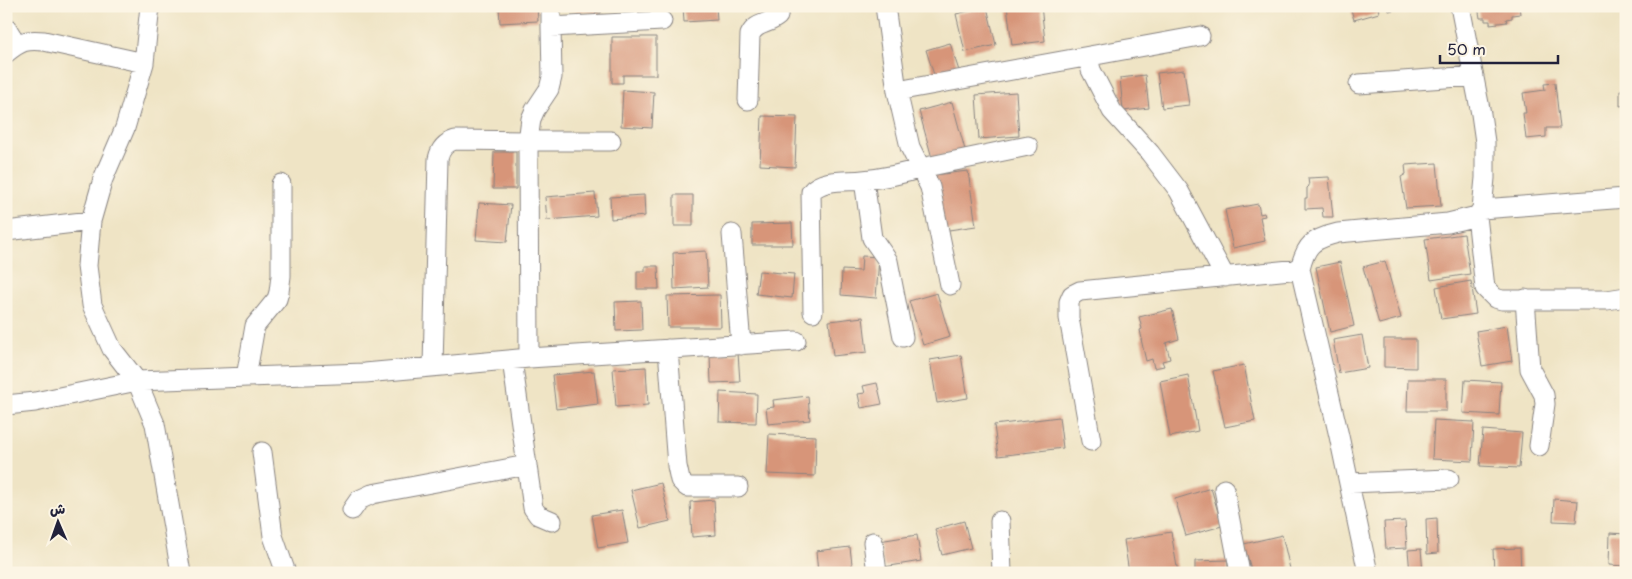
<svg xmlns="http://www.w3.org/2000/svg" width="1632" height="579" viewBox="0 0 1632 579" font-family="'Playpen Sans','Playpen Sans Arabic',sans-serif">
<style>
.building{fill:#d79579}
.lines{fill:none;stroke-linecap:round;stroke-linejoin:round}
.minor-casing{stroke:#888380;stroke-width:21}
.minor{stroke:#fff;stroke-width:19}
</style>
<rect width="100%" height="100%" fill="#fcf5e5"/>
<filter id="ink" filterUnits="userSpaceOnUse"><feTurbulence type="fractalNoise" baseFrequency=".02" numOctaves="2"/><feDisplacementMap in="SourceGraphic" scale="10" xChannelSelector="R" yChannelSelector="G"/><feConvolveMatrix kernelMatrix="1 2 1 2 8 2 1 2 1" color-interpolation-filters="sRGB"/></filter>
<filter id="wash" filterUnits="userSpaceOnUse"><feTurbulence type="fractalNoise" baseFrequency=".0096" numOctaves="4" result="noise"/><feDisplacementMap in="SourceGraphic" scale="20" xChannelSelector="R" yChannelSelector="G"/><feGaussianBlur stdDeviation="1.12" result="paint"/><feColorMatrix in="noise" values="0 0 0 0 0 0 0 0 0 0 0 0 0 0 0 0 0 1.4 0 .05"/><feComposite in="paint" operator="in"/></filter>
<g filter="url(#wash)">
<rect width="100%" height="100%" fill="#efe4c5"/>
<g id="blocks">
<path class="building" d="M499,6H537L538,21L500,23Z
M568,6H602L601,13L568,10Z
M683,6H716L717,20L684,22Z
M1007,6H1041L1045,41L1012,45Z
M1350,6H1378L1379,13L1354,20Z
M1387,6H1404V7L1389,11Z
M1478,6H1519L1520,14L1512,15V18L1506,19L1507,22L1490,24V21H1485V18H1480Z
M987,7L996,45L965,52L956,14Z
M612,37H656V75H623V83H612Z
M950,43L960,74L936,81L926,50Z
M1184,70L1189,105L1162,108L1157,73Z
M1145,75L1149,108L1123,111L1120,78Z
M1555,83L1560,128H1546V137L1526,139L1523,113H1526L1523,93L1545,90L1544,84Z
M623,90L654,92L652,128L621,126Z
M1620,90H1626V105L1620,106Z
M1016,92L1019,136L979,139L976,95Z
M952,102L965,150L932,158L919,111Z
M762,116L797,117L795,167L760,165Z
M494,152H516V189H493Z
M1437,163L1441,206L1406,208L1401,177L1406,174L1405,165Z
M968,171L976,226L942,231L934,175Z
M1329,177L1333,217H1323L1322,208L1305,209V198H1307V188L1309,186L1308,178Z
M595,193L597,216L547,220L545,197Z
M644,195L645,216L611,219L610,197Z
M674,195H693V226H674Z
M479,203L511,205L507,242L476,240Z
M1258,204L1260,214L1264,213L1265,216L1260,217L1265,241L1233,248L1225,210Z
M792,223L793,245H752V224Z
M1464,234L1470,274L1431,280L1425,239Z
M706,251L708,287L674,289L673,253Z
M862,256L879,257L876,298L841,295L842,270L861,271Z
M1385,261L1401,318L1379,324L1363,267Z
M1340,262L1354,326L1330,332L1316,267Z
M645,266H658L659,289H637V271H645Z
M759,271L794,274L792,298L756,294Z
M1471,281L1476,314L1441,319L1436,287Z
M937,293L950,337L923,345L909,301Z
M720,295L721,327H668L667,296Z
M641,301L642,330L616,331L615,302Z
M1172,309L1179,339L1166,343L1170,359L1162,361L1164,366L1154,368L1152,359L1146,361L1141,339H1142L1140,330L1142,329L1139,317Z
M863,317L867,352L833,356L829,321Z
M1507,326L1512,361L1482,366L1476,331Z
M1362,335L1368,368L1339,373L1333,340Z
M1384,339H1416V368L1384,367Z
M738,353L740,382L711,383L710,355Z
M961,355L968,398L937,403L930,360Z
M1244,365L1255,421L1225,427L1213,371Z
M646,367L648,405L616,407L613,369Z
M594,371L598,404L556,409L552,375Z
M1188,375L1198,431L1170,437L1160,381Z
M1408,379H1446V411H1407Z
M1465,380L1501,382L1499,415L1463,413Z
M877,383L882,404L861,408L858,394L865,393L863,386Z
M720,392L757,394L756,423L719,422Z
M808,396L810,420L768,424L766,408L774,407L773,400Z
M1059,417L1063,448L998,456L994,425Z
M1434,420L1474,422L1472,461L1432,459Z
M1483,430L1522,433L1519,468L1480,466Z
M769,434L816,436L815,476L767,474Z
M661,483L670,521L640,528L631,490Z
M1211,488L1222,526L1186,536L1175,499Z
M1554,499L1578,501L1576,522L1553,521Z
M714,500L716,535L692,537L690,502Z
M622,510L628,543L598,548L592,515Z
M1437,518L1438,553L1427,554L1426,519Z
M964,521L971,548L942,555L935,529Z
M1405,521L1407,548L1386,549L1384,522Z
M1171,532L1178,573H1129L1124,540Z
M1610,533L1626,534V566L1609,565Z
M917,535L921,561L884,567L879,541Z
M1282,535L1291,573H1252L1244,544Z
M850,547L853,573H818L816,551Z
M1520,548L1521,573H1494L1493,549Z
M1421,549L1423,573H1410L1408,550Z
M1228,560V573H1195V561Z"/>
</g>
</g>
<g filter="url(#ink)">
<use href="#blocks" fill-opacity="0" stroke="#888380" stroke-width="1"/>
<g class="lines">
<g class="minor-casing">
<path id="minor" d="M150,6L144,63L125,128L103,179L91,221L87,266L92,305L112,349L137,381L155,424L181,573
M551,6V27L662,21
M885,6L897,91L910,147L930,187L950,285
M6,27L17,45
M6,53C21,41 26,39 44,41L144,63
M1088,57L1091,70L1112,111L1150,153L1179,191L1225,277
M1359,84L1474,76
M897,91L1200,36
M748,100L750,35C756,22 768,25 778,16L779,6
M864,180L872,238L888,261L903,337
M1482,209L1626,198
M1477,216L1485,288L1495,298L1502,300H1607L1626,297
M6,231L91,221
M732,234L741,345
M1525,299L1530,369L1544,395L1545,404L1539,446
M813,312L811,192C822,178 848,182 863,180C883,178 903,174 921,168L1028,146
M668,349L677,466L680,480L687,487H738
M529,358L528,141L531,119L535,110L549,89L552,77L551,27
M512,360L533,508L538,515L552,521
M433,367L438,159C440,149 445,143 455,140L528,141H611
M246,377L255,326L277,299L279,292L281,276V184
M6,405L35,402L137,381L365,373L529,358L796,341
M1091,441L1069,318V302L1072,295L1080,291L1300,269
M262,452L273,536L286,573
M1349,483L1449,479
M1224,489L1240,573
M352,510L359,500L372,494L527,465
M1000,521L1002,573
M873,542L877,573
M1368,573L1339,436L1300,269C1306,244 1313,239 1338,233L1448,223L1477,216L1482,209L1485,178V142L1481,114L1460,6"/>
</g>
<use href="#minor" class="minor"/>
</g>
</g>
<rect width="1632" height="579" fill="none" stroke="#fcf5e5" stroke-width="25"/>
<g transform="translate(58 522) rotate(358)" stroke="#fcf5e5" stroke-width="4" paint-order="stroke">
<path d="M0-4L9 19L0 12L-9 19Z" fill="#22223b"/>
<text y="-8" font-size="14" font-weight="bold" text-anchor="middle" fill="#22223b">ش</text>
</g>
<path d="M1440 55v8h118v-8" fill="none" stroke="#22223b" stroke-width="2.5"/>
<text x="1447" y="55" font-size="15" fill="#22223b" stroke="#fcf5e5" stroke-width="4" paint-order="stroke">50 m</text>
</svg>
